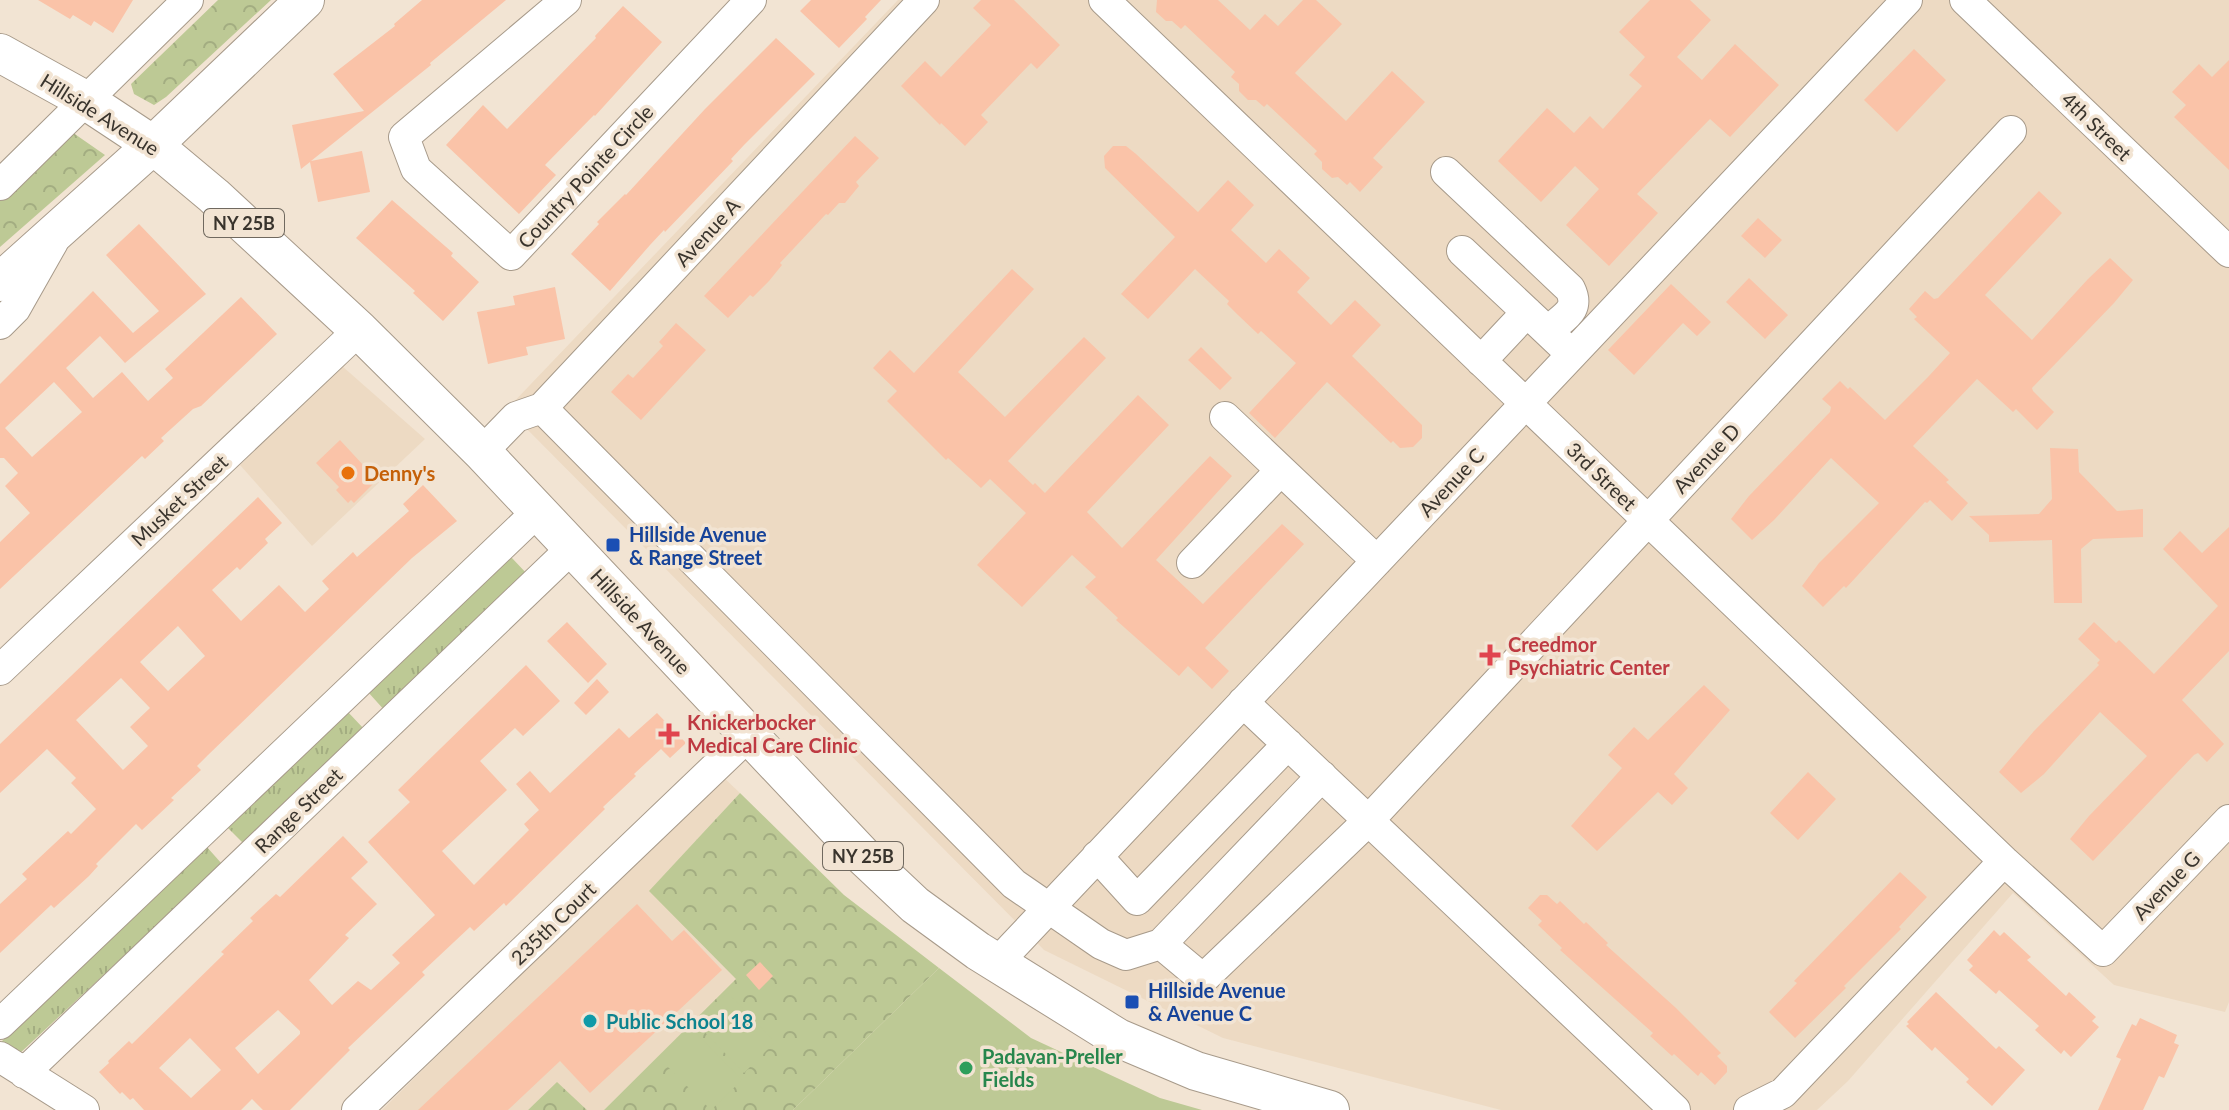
<svg xmlns="http://www.w3.org/2000/svg" width="2229" height="1110" viewBox="0 0 2229 1110" font-family="Lato,sans-serif">
<style>
.built{fill:#eddac3}
.grass{fill:url(#grass-tufts)}
.park{fill:url(#park-crowns)}
.garden{fill:#bdc995}
.building{fill:#fac3a8;fill-rule:evenodd}
.lines{fill:none;stroke-linecap:round;stroke-linejoin:round}
.minor-casing{stroke:#a79a8a;stroke-width:32}
.major-casing{stroke:#a79a8a;stroke-width:40}
.minor{stroke:#fff;stroke-width:30}
.major{stroke:#fff;stroke-width:38}
.food-dot{fill:#e8710a;stroke:#f2e4d3;stroke-width:3}
.transit-dot{fill:#1a4fb4;stroke:#f2e4d3;stroke-width:3}
.health-dot{fill:#e0444e;stroke:#f2e4d3;stroke-width:3}
.culture-dot{fill:#0f9aa8;stroke:#f2e4d3;stroke-width:3}
.leisure-dot{fill:#2e9e5b;stroke:#f2e4d3;stroke-width:3}
.labels{text-anchor:middle;dominant-baseline:central;stroke-width:7;stroke-linejoin:round;paint-order:stroke}
.shield{fill:#f2e4d3;stroke:#70695f;stroke-width:2}
.shield-label{font-size:18px;font-weight:bold;fill:#39342d}
.street-label{font-size:20px;fill:#39342d;stroke:#f2e4d3}
.food-label{font-size:20px;font-weight:bold;fill:#c56008;stroke:#f2e4d3;text-anchor:start}
.transit-label{font-size:20px;font-weight:bold;fill:#164399;stroke:#f2e4d3;text-anchor:start}
.health-label{font-size:20px;font-weight:bold;fill:#be3a42;stroke:#f2e4d3;text-anchor:start}
.culture-label{font-size:20px;font-weight:bold;fill:#0d838f;stroke:#f2e4d3;text-anchor:start}
.leisure-label{font-size:20px;font-weight:bold;fill:#27864d;stroke:#f2e4d3;text-anchor:start}
</style>
<defs>
<pattern id="grass-tufts" width="24" height="20" patternUnits="userSpaceOnUse" patternTransform="scale(2)"><rect width="24" height="20" fill="#bdc995"/><path d="M3 7l-1-3M5 7V3M7 7l1-3M15 17l-1-3M17 17v-4M19 17l1-3" fill="none" stroke="#a3ad81"/></pattern>
<pattern id="park-crowns" width="20" height="18" patternUnits="userSpaceOnUse" patternTransform="scale(2)"><rect width="20" height="18" fill="#bdc995"/><path d="M2 6a3 3 0 1 1 6 0M12 15a3 3 0 1 1 6 0" fill="none" stroke="#a3ad81"/></pattern>
</defs>
<rect width="100%" height="100%" fill="#f2e4d3"/>
<path class="built" d="M898,0H2229V1002L2225,1012L2114,985L2013,893L1848,1081L1817,1110H1501L1223,1038L1044,950L507,409Z
M342,366L425,439L312,546L240,465Z
M722,776L740,793L650,891L737,979L604,1110H587L557,1083L528,1110H382Z"/>
<path class="grass" d="M511,557L529,576L386,712L368,692Z
M347,711L364,729L244,844L227,827Z
M206,846L222,864L18,1055L0,1043Z"/>
<path class="park" d="M218,0H271L166,97L154,105L134,94L131,84Z
M69,130L105,155L0,247V200Z
M740,793L844,895L939,968L793,1110H604L736,979L649,891Z
M557,1082L587,1110H528Z"/>
<path class="garden" d="M939,968L1031,1038L1160,1098L1202,1110H793Z
M728,993L775,1042L744,1073L696,1023Z
M690,1027L742,1080L711,1110L659,1058Z"/>
<path class="building" d="M38,0H133L113,33L94,21L91,26L73,15L70,19Z
M422,0H506L430,63L431,65L311,161L362,151L370,192L318,202L310,162L301,169L292,125L364,111L333,74L395,26L394,24Z
M811,0H881L865,17L867,19L839,48L800,11Z
M981,0H1014L1060,45L1037,69L1031,63L981,115L988,122L965,146L941,123L940,125L901,86L925,61L941,77L991,25L973,8Z
M1157,0H1218L1250,30L1265,14L1278,26L1303,0H1316L1342,24L1295,73L1346,121L1392,71L1425,102L1373,158L1383,167L1360,192L1350,182L1347,185L1338,177L1332,178L1322,169V162L1314,154L1317,151L1267,104L1264,107L1256,100H1248L1239,91V84L1231,77L1235,72L1185,25L1181,29L1172,21H1166L1156,12Z
M1650,0H1690L1711,20L1677,57L1702,80L1735,44L1779,85L1730,137L1710,119L1637,194L1658,213L1609,266L1566,225L1599,189L1575,166L1541,202L1498,161L1547,108L1574,133L1590,116L1603,129L1642,86L1629,75L1645,57L1619,32Z
M623,6L662,42L595,116L594,115L545,165L556,175L519,214L446,145L483,105L507,129L596,38L595,36Z
M776,38L815,74L744,145L731,159L733,161L665,232L664,230L650,245L610,291L571,254L599,224L597,222L625,194L626,195L705,109Z
M1914,49L1946,80L1897,132L1864,100Z
M2229,60V170L2174,117L2186,105L2172,92L2199,64L2212,77Z
M855,136L879,158L856,182L859,186L845,203H839L828,215L826,214L780,263L782,265L769,281L753,297L750,295L728,318L704,296Z
M1113,146H1126L1136,154L1198,212L1228,180L1254,205L1231,230L1266,263L1279,249L1310,278L1297,292L1331,325L1355,300L1381,325L1352,356L1422,425V438L1413,447L1400,448L1393,441L1391,443L1327,382L1275,438L1249,413L1296,363L1261,331L1258,334L1238,315L1227,304L1229,301L1195,269L1148,319L1121,294L1175,237L1105,168L1104,156Z
M2039,191L2062,213L1985,295L2032,340L2088,279L2110,258L2133,280L2114,303L2032,388L2033,391L2054,412L2037,430L2016,409L2013,412L1977,379L1913,446L1949,480L1946,482L1968,503L1952,521L1930,500L1927,503L1925,502L1846,588L1844,586L1823,607L1802,586L1819,563L1879,503L1831,458L1774,520L1752,540L1731,519L1749,496L1830,412L1831,407L1822,399L1840,381L1848,389L1850,387L1885,420L1928,377L1950,353L1914,319L1917,317L1909,309L1925,291L1934,299L1938,298Z
M392,200L453,253L451,256L479,282L443,321L413,293L415,291L356,238Z
M1758,218L1782,240L1765,258L1741,236Z
M139,224L206,294L125,363L100,336L66,368L93,398L122,372L148,401L173,378L165,369L241,297L277,334L201,406L193,409L161,438L164,441L145,459L142,456L0,589V542L30,513L5,486L18,473L4,458H0V384L93,291L133,333L159,311L106,255ZM54,382L82,412L32,457L5,428Z
M1012,269L1034,289L958,372L1005,417L1084,337L1106,358L1008,461L1033,485L1035,483L1045,493L1138,395L1169,425L1087,512L1122,548L1210,456L1232,476L1156,560L1203,604L1282,524L1304,544L1205,648L1229,671L1212,689L1188,666L1179,676L1116,620L1118,618L1085,587L1096,577L1072,555L1022,607L977,565L1026,513L990,479L981,488L948,458L946,460L887,401L897,391L873,368L890,350L914,373Z
M1749,278L1788,315L1765,339L1726,302Z
M1671,284L1711,322L1697,336L1683,323L1634,375L1608,350Z
M555,287L565,339L526,347L528,355L488,364L477,312L515,305L513,296Z
M676,323L706,350L641,420L611,392L628,374L633,378L663,346L659,342Z
M1201,347L1232,378L1220,390L1188,360Z
M340,440L377,480L354,503L351,500L348,503L336,490L339,487L316,463Z
M2050,448L2078,449L2079,472L2117,511L2143,509V537L2093,539L2081,549L2082,603H2054L2052,540L1989,542V535L1969,516L2039,514L2052,499Z
M423,485L457,521L412,558L208,755L197,766L201,770L171,798L174,800L157,816L142,830L136,824L96,864L98,866L89,876L54,908L51,905L0,953V904L27,879L22,874L68,831L71,834L96,809L71,783L76,778L47,749L0,793V744L258,497L282,523L265,539L268,543L240,570L237,567L212,590L241,621L279,585L305,612L329,589L322,581L353,552L357,557L409,511L403,504ZM178,626L205,656L168,691L140,662ZM121,678L150,708L130,727L148,746L123,770L76,720Z
M2229,527V651L2182,700L2224,744L2207,762L2198,753L2194,755L2093,861L2070,839L2089,816L2147,756L2100,712L2044,774L2021,793L1999,772L2034,731L2099,665L2097,663L2100,660L2078,639L2094,622L2116,643L2119,640L2154,674L2177,650L2218,606L2163,549L2180,531L2202,553Z
M567,622L607,664L588,683L547,641Z
M526,665L560,701L523,736L515,728L480,761L507,790L442,851L474,885L529,830L524,824L539,810L516,784L530,771L550,793L619,728L629,738L657,713L686,743L670,758L661,749L634,774L636,776L603,807L605,809L506,906L504,903L474,931L470,927L422,972L425,975L348,1048L350,1050L290,1110H263L252,1099L241,1110H144L133,1098L130,1100L122,1092L120,1094L99,1072L109,1063L108,1061L129,1041L132,1044L224,954L221,952L253,921L250,918L276,894L280,897L343,836L368,862L351,878L377,904L345,935L349,938L309,980L332,1005L358,981L371,990L400,963L392,955L435,915L368,842L410,802L398,790ZM278,1010L300,1031V1034L258,1074L235,1048ZM190,1038L221,1070L191,1098L159,1068Z
M597,679L609,692L586,715L574,703Z
M1704,685L1730,710L1674,774L1688,788L1672,805L1658,792L1597,851L1571,826L1622,768L1608,755L1634,727L1648,740Z
M1808,772L1836,799L1798,840L1770,813Z
M1900,872L1927,897L1899,927L1901,929L1844,986L1846,988L1795,1038L1769,1012L1797,983L1794,981Z
M1540,895H1547L1557,904L1560,901L1584,924L1586,922L1608,943L1606,945L1676,1008L1721,1053L1717,1056L1727,1066V1072L1715,1085L1701,1072L1698,1076L1674,1054L1672,1056L1650,1036L1653,1033L1560,950L1562,948L1538,925L1542,921L1528,908Z
M637,904L672,941L684,930L722,970L590,1093L560,1061L508,1110H418Z
M1994,930L2000,936L2004,932L2031,957L2027,960L2066,996L2069,992L2096,1017L2092,1021L2099,1027L2071,1057L2064,1050L2061,1054L2035,1030L2039,1026L1999,990L1996,994L1969,970L1973,966L1967,960Z
M760,962L773,976L759,990L746,975Z
M1936,992L1996,1049L1999,1046L2025,1070L1992,1106L1966,1082L1969,1079L1935,1047L1932,1051L1906,1026L1909,1024L1907,1022Z
M2140,1018L2177,1035L2174,1043L2179,1045L2164,1078L2159,1076L2143,1110H2098L2121,1059L2116,1057L2132,1024L2136,1026Z"/>
<g class="lines">
<g class="minor-casing">
<path id="minor" d="M566,0L404,137L416,169L511,255L751,0
M1104,0L2004,861L2103,951L2229,820
M1965,0L2229,252
M1446,172L1570,289C1581,311 1563,317 1548,331
M0,185L188,0
M1462,251L1562,345
M0,324L15,309L53,242
M1481,361L1527,312
M542,408L1014,884L1101,944L1126,955L1161,944L1322,776
M1225,417L1377,561
M482,452L516,417L542,408L924,0
M1192,563L1281,470
M0,670L359,330
M1243,702L1675,1110
M1097,856L1137,900L1288,744
M1161,944L1203,979L1368,821L2011,131
M996,964L1907,0
M0,1024L537,512
M0,1057L84,1110
M24,1073L572,548
M357,1110L749,735
M1749,1110L1783,1093L2004,861"/>
</g>
<g class="major-casing">
<path id="major" d="M0,53L85,100L153,145L214,196L359,330L482,452L863,856L915,905L978,951L1118,1038L1196,1071L1330,1110
M0,282L153,145L305,0"/>
</g>
<use href="#minor" class="minor"/>
<use href="#major" class="major"/>
</g>
<circle class="food-dot" cx="348" cy="473" r="8"/>
<g class="transit-dot">
<rect x="605" y="537" width="16" height="16" rx="4"/>
<rect x="1124" y="994" width="16" height="16" rx="4"/>
</g>
<g class="health-dot">
<path d="M1486 643h8v8h8v8h-8v8h-8v-8h-8v-8h8z"/>
<path d="M665 722h8v8h8v8h-8v8h-8v-8h-8v-8h8z"/>
</g>
<circle class="culture-dot" cx="590" cy="1021" r="8"/>
<circle class="leisure-dot" cx="966" cy="1068" r="8"/>
<g class="labels">
<g class="shield">
<rect x="204" y="209" width="80" height="28" rx="6"/>
<rect x="823" y="842" width="80" height="28" rx="6"/>
</g>
<g class="shield-label">
<text x="244" y="223">NY 25B</text>
<text x="863" y="856">NY 25B</text>
</g>
<g class="street-label">
<text transform="translate(100 114) rotate(32)">Hillside Avenue</text>
<text transform="translate(2097 126) rotate(44)">4th Street</text>
<text transform="translate(585 176) rotate(-47)">Country Pointe Circle</text>
<text transform="translate(707 232) rotate(-47)">Avenue A</text>
<text transform="translate(1706 458) rotate(-47)">Avenue D</text>
<text transform="translate(1602 476) rotate(44)">3rd Street</text>
<text transform="translate(1451 482) rotate(-47)">Avenue C</text>
<text transform="translate(179 500) rotate(-43)">Musket Street</text>
<text transform="translate(641 621) rotate(47)">Hillside Avenue</text>
<text transform="translate(298 810) rotate(-44)">Range Street</text>
<text transform="translate(2166 885) rotate(-46)">Avenue G</text>
<text transform="translate(553 923) rotate(-44)">235th Court</text>
</g>
<g class="food-label">
<text x="364" y="473">Denny's</text>
</g>
<g class="transit-label">
<text x="629" y="534">Hillside Avenue<tspan x="629" dy="23">&amp; Range Street</tspan></text>
<text x="1148" y="990">Hillside Avenue<tspan x="1148" dy="23">&amp; Avenue C</tspan></text>
</g>
<g class="health-label">
<text x="1508" y="644">Creedmor<tspan x="1508" dy="23">Psychiatric Center</tspan></text>
<text x="687" y="722">Knickerbocker<tspan x="687" dy="23">Medical Care Clinic</tspan></text>
</g>
<g class="culture-label">
<text x="606" y="1021">Public School 18</text>
</g>
<g class="leisure-label">
<text x="982" y="1056">Padavan-Preller<tspan x="982" dy="23">Fields</tspan></text>
</g>
</g>
</svg>
